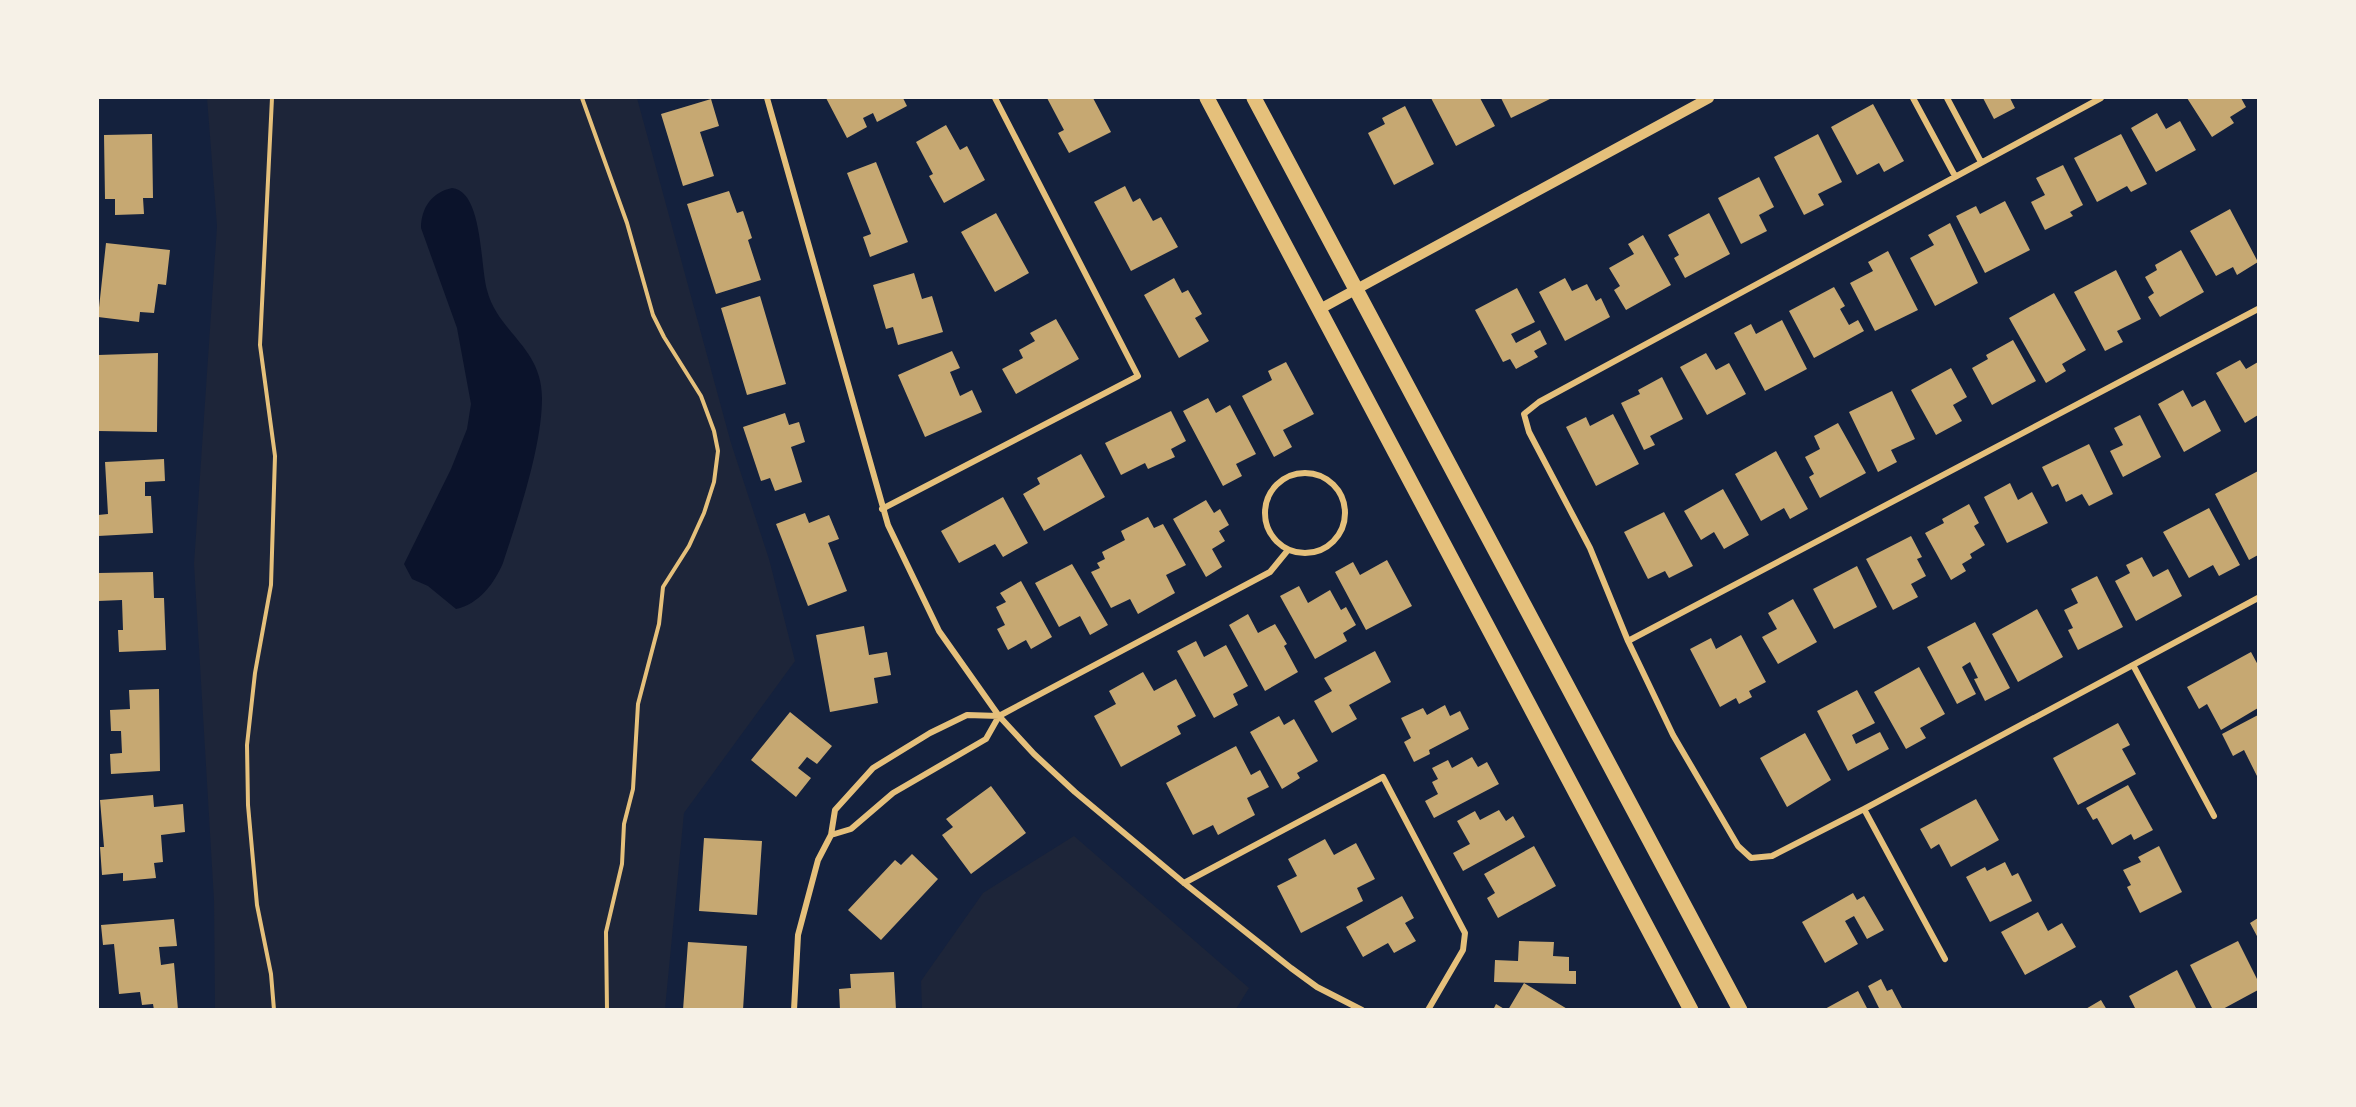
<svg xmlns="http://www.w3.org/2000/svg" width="2356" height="1107" viewBox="0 0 2356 1107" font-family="Barlow,sans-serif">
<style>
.green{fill:#1d2539}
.water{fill:#0b132b}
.building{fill:#c6a872}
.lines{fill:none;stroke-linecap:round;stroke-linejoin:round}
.path{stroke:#e5c07b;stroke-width:4}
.minor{stroke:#e5c07b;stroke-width:6}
.tertiary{stroke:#e5c07b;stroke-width:10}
.primary{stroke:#e5c07b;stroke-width:15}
</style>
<rect width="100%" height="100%" fill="#14213d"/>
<path class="green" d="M207,98H637L731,443L769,559L795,661L684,813L665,1009H215L214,900L194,564L217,226Z
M1074,836L1249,988L1236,1009H922L921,981L983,893Z"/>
<path class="water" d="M452,188C483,191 480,266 487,290C498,333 542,347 542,398C542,447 518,517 503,563C494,584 479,604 456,609L428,586L412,579L404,564L451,469L467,429L471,404L457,328L421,228C421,208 432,192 452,188Z"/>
<path class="building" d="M826,98H903L907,106L877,122L873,113L863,118L867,127L847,138Z
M1047,98H1093L1111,132L1069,153L1058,133L1064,130Z
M1431,98H1480L1495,126L1456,146Z
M1501,98H1552L1511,118Z
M1983,98H2010L2015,108L1994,119Z
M2187,98H2241L2246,107L2230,117L2234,123L2212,137Z
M711,99L719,126L700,132L714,176L683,186L661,114Z
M1873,104L1904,161L1884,172L1879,163L1857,175L1831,127Z
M1405,106L1434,164L1394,185L1368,133L1385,124L1382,118Z
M2157,113L2166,129L2180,121L2196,150L2156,172L2131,128Z
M946,125L960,150L967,146L985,180L944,203L929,176L933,174L916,142Z
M152,134L153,198H143L144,214L115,215V199H105L104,135Z
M1818,134L1842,182L1818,194L1824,205L1804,215L1774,157Z
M2121,134L2147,184L2131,192L2127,186L2097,202L2074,158Z
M876,162L908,242L870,257L863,237L871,234L847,173Z
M2063,165L2083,205L2070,212L2073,216L2045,230L2031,202L2045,195L2036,178Z
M1759,177L1774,207L1759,215L1767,231L1741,244L1718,198Z
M1125,186L1133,202L1140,198L1153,221L1161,217L1178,247L1131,271L1094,202Z
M729,191L737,213L743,211L752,238L748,240L761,280L716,294L687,204Z
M2005,201L2030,250L1985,273L1956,216L1976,206L1980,214Z
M2230,209L2258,262L2237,275L2233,267L2216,276L2190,231Z
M996,213L1029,273L995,292L961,232Z
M1709,213L1730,254L1685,278L1674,258L1679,255L1668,235Z
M1950,223L1978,283L1935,306L1910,258L1934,245L1928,235Z
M1643,235L1671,285L1626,310L1614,290L1620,286L1609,268L1634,254L1628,244Z
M106,243L170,250L166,285L158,284L154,313L140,312L139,322L98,317Z
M2181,250L2204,292L2160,317L2148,297L2154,293L2145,277L2157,270L2155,265Z
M1888,251L1918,310L1875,331L1850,283L1873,271L1868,262Z
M2116,270L2141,319L2117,331L2123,342L2105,351L2074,292Z
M914,273L922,299L932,296L943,332L898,345L893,327L886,329L873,285Z
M1174,278L1182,293L1188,290L1202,314L1195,318L1209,341L1179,358L1144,295Z
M1565,278L1572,291L1587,284L1596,301L1601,298L1610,317L1565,341L1539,292Z
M1834,287L1845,306L1840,309L1849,325L1858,320L1864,331L1814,358L1789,311Z
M1517,288L1535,322L1511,334L1516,343L1540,330L1547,344L1534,351L1538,357L1516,369L1510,359L1503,362L1475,310Z
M2054,293L2086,350L2062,364L2066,371L2046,383L2009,318Z
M760,296L786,384L747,395L721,308Z
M1056,319L1079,359L1016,394L1002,369L1023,358L1019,350L1035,341L1030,333Z
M1782,320L1807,369L1765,391L1734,333L1751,324L1756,334Z
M2013,340L2036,381L1992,405L1972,368L1988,359L1986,355Z
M952,351L960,368L950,372L960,396L972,390L982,412L925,437L898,375Z
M158,353L157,432L98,431V355Z
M1706,353L1716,370L1729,363L1746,394L1707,415L1680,367Z
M2240,360L2246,369L2258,362V415L2245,423L2216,373Z
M1286,362L1314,414L1283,430L1292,447L1274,457L1242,396L1272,380L1268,371Z
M1951,368L1967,397L1953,405L1962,421L1936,435L1911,390Z
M1662,377L1683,419L1650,436L1655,445L1644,450L1621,403L1640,394L1638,390Z
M2183,390L2192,407L2205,400L2221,431L2184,452L2158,404Z
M1892,391L1915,439L1891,450L1897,462L1878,472L1849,412Z
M1208,398L1216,413L1230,405L1256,454L1236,464L1242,476L1223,486L1183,411Z
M1171,411L1186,441L1171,449L1175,457L1148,469L1145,463L1121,475L1105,443Z
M785,413L789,425L799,422L805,442L791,447L802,482L775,491L770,478L761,481L743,427Z
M1613,414L1639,464L1596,486L1566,427L1586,417L1590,426Z
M2140,415L2161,457L2123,477L2110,451L2123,445L2114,428Z
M1838,423L1866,473L1820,498L1809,477L1814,474L1805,457L1820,449L1814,436Z
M2089,444L2113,494L2089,506L2082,494L2066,502L2058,484L2052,487L2042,467Z
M1776,451L1808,509L1790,519L1784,508L1761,521L1735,474Z
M1081,454L1105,497L1044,531L1023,494L1040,484L1037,478Z
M164,459L165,481L145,482V496H151L153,533L98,536V515L108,514L105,462Z
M2258,471V555L2249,560L2215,494Z
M2010,483L2018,500L2032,492L2048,523L2007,543L1984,497Z
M1723,489L1749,535L1724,549L1714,532L1701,540L1684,511Z
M1003,497L1028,543L1003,557L995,544L959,563L941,531Z
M1206,500L1214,513L1220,509L1229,525L1219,531L1225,541L1212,549L1222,567L1206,577L1173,519Z
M1969,504L1979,523L1974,526L1985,545L1970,554L1972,558L1962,564L1966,571L1951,580L1925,533L1944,523L1942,519Z
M2209,508L2240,565L2219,576L2213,565L2189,578L2163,532Z
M1664,512L1693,566L1669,578L1665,571L1648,579L1624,532Z
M805,513L809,523L829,515L839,539L828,543L847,591L808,606L776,524Z
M1148,517L1154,528L1163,524L1186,565L1166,575L1175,593L1138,614L1130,599L1111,608L1091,572L1100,568L1097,563L1105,559L1102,552L1125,540L1121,531Z
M1911,536L1922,557L1917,559L1926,576L1911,584L1918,597L1893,610L1866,559Z
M2142,557L2153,577L2168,569L2182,596L2136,621L2115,581L2130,573L2126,565Z
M1387,560L1412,606L1366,630L1335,572L1353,562L1360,575Z
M1072,564L1108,625L1090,635L1080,616L1059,627L1035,583Z
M1857,566L1877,607L1834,629L1813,589Z
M153,572L154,598H164L166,650L119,652L118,630H123L122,600L98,601V573Z
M2097,576L2123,627L2078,650L2068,630L2073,628L2064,610L2078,603L2071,589Z
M1021,581L1052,637L1031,649L1026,640L1008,650L997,629L1005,625L996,607L1006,602L1000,593Z
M1299,586L1308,603L1330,590L1341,610L1346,607L1356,625L1343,633L1347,641L1315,659L1280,596Z
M1793,599L1817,642L1778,664L1762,637L1777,629L1768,613Z
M2037,609L2063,657L2018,682L1992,634Z
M1248,614L1258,633L1275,624L1287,644L1284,646L1298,672L1265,691L1229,625Z
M1975,622L2010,688L1985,701L1974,679L1978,678L1970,662L1962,667L1976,694L1957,704L1927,647Z
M864,626L869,655L887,652L891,675L874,678L878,703L830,712L816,635Z
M1741,635L1766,682L1749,691L1752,697L1739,704L1736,698L1720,707L1690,649L1711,638L1716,649Z
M1196,641L1204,657L1226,645L1248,686L1233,694L1238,705L1214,718L1177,651Z
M1375,651L1391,682L1349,705L1357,719L1332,733L1314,701L1332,691L1324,678Z
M2251,652L2258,665V708L2221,730L2207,704L2199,709L2187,687Z
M1919,667L1945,714L1920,728L1926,738L1906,749L1874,692Z
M1143,672L1154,691L1176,679L1196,716L1177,726L1181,734L1121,767L1094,716L1116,704L1109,691Z
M159,689L160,771L111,774L110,754L122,753L121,731H111L110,710L130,709L129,690Z
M1857,690L1875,723L1852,735L1856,744L1880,732L1889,749L1848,771L1817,711Z
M1445,705L1450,716L1460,711L1469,729L1429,750L1430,754L1414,762L1404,742L1411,738L1401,718L1423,708L1427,715Z
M790,712L832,746L817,764L807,757L798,768L811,778L796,797L751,760Z
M2258,715V775L2257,776L2244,750L2233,756L2222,734Z
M1279,716L1284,725L1294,719L1318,761L1297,773L1300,778L1282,789L1250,732Z
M2118,723L2130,745L2122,749L2136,774L2078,805L2053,758Z
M1805,733L1831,780L1787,807L1760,758Z
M1236,746L1251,775L1260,770L1269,787L1247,798L1255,815L1218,835L1213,825L1193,835L1166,783Z
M1472,757L1478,767L1487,762L1499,784L1434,818L1425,801L1438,794L1432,782L1438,779L1432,768L1448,760L1452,768Z
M2128,785L2153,830L2134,840L2131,834L2112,845L2097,818L2093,820L2086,808Z
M991,786L1026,833L971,874L942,835L953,827L946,819Z
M153,795L154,807L183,804L185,832L161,835L163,862L154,863L156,878L123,881V873L102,875L100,847H104L100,800Z
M1976,799L1999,840L1951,867L1939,844L1931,849L1920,829Z
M1499,810L1506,821L1513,816L1525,837L1463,871L1453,853L1470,844L1457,821L1475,811L1480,820Z
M704,838L762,841L757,915L699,911Z
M1325,839L1334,855L1356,843L1375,879L1357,888L1363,901L1301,933L1277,886L1297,876L1288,859Z
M1534,846L1556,886L1498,918L1487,898L1495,893L1484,874Z
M2159,846L2182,892L2140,913L2127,887L2131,885L2123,870L2141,862L2138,857Z
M912,854L938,879L881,940L848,910L895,860L901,865Z
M2005,862L2012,876L2018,873L2032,901L1990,922L1966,877L1985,867L1987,871Z
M1853,893L1857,900L1864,896L1884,930L1867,939L1854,916L1845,921L1858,944L1825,963L1802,922Z
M1402,896L1414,918L1405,923L1416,941L1394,953L1388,943L1363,957L1346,927Z
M2038,912L2048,931L2062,923L2076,947L2025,975L2001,932Z
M2258,918V938L2250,923Z
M174,919L177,946L159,947L161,965L174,963L178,1010H154L153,1004L142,1005L140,992L119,994L114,944L103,945L101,925Z
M1519,941L1554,942L1553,956L1569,957V971H1576V984L1494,982L1495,960L1518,961Z
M2238,941L2258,981V990L2221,1010H2213L2190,965Z
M688,942L747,946L743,1010H683Z
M2177,970L2197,1010H2136L2129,996Z
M894,972L896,1010H840L839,989L851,988L850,974Z
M1881,979L1887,991L1892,989L1903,1010H1880L1868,986Z
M1524,983L1569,1010H1508Z
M1858,991L1868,1010H1823Z
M2101,1000L2107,1010H2084Z
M1496,1004L1506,1010H1493Z"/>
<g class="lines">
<path class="path" d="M272,98L260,345L275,456L271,585L255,673L247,745L248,805L257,905L271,974L274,1010
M582,98L627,223L653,315L664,337L701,396L714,431L718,451L714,482L704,513L689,546L663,587L659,624L638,704L633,789L624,824L622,864L606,932L607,1010"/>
<path class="minor" d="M767,98L888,525L939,631L999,716L1034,754L1075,792L1184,883L1291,968L1317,987L1362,1010
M1913,98L1955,176
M1947,98L1981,162
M2101,98L1539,402L1524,414L1529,432L1590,548L1628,641L1673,735L1738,846L1751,858L1772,856L1864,809L2258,598
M1265 513a40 40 0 1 1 80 0a40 40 0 1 1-80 0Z
M882,509L1138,376L995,98
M1628,641L2258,309
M2133,665L2214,816
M1864,809L1945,959
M831,835L851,829L893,793L986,739L999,716
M1184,883L1383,777L1465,933L1463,950L1428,1010
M794,1010L798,935L818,860L831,835L835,810L873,768L930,733L967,715L999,716L1270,572L1288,550"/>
<path class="tertiary" d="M1320,309L1709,98"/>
<path class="primary" d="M1207,98L1691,1010
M1254,98L1740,1010"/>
</g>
<rect width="2356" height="1107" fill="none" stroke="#f6f1e7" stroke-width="198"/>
</svg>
